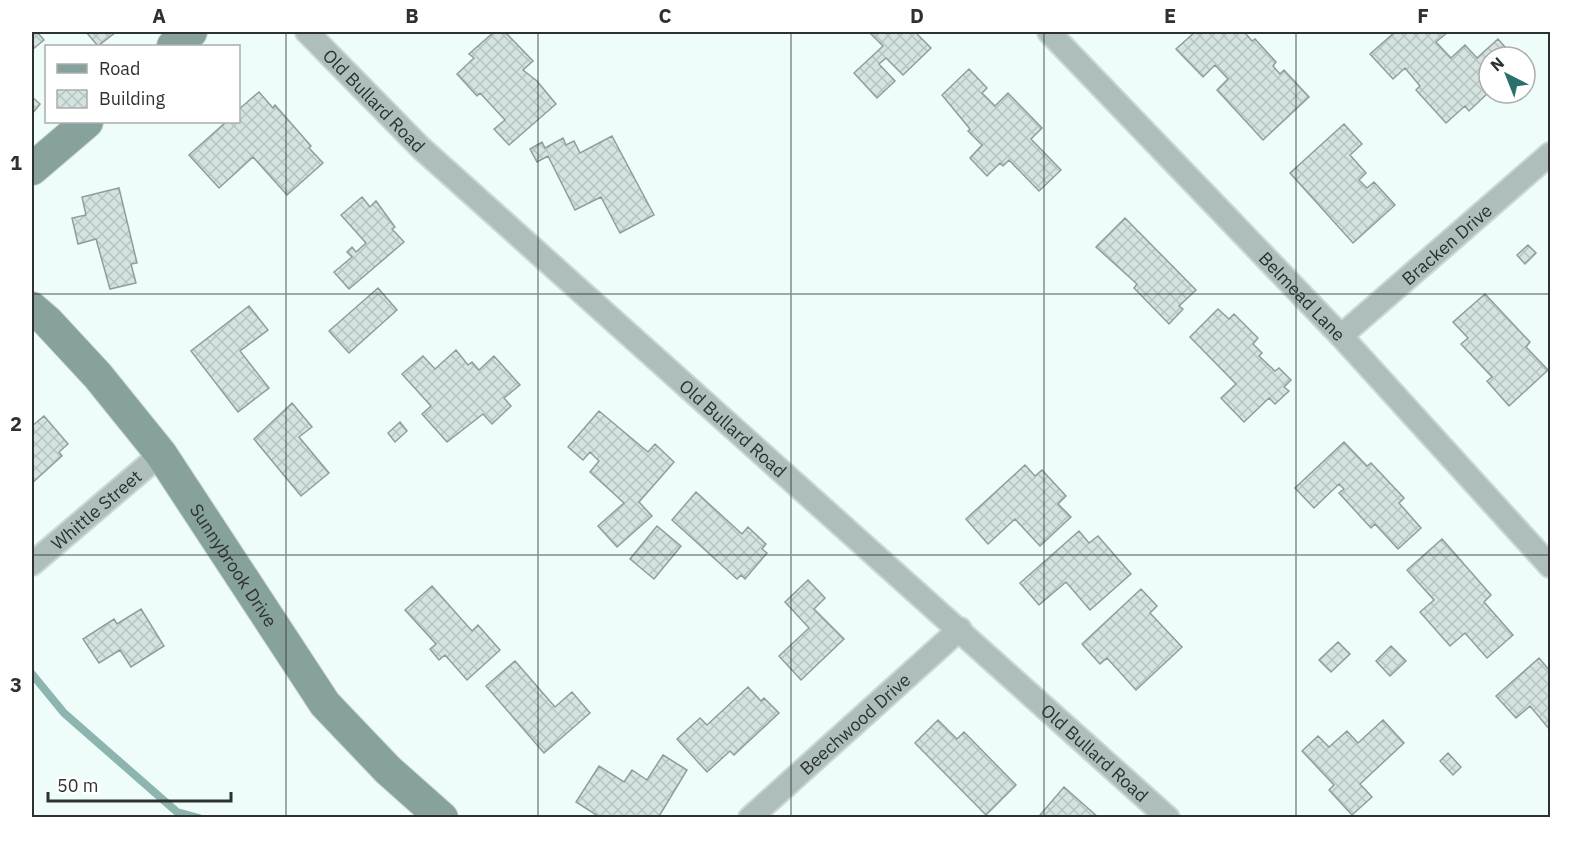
<svg xmlns="http://www.w3.org/2000/svg" width="1582" height="849" viewBox="0 0 1582 849" font-family="'IBM Plex Sans',sans-serif">
<style>
.lines{fill:none;stroke-linecap:round;stroke-linejoin:round}
.stream{stroke:#8db5af;stroke-width:8}
.building{fill:url(#building-cross-hatch);stroke:#909d9b;stroke-width:1.5}
.street-casing{stroke:#cbd8d6;stroke-width:26}
.secondary-casing{stroke:#cbd8d6;stroke-width:34}
.street{stroke:#adbebb;stroke-width:22}
.secondary{stroke:#87a19d;stroke-width:32}
.grid{fill:none;stroke:#2d3231;stroke-width:1.5;stroke-opacity:0.55}
.labels{text-anchor:middle;dominant-baseline:central;stroke-width:5;stroke-linejoin:round;paint-order:stroke}
.street-label{font-size:18px;fill:#2d3231;stroke:#fff}
.neatline{fill:none;stroke:#2d3231;stroke-width:2}
.grid-label{font-size:20px;text-anchor:middle;font-weight:bold;fill:#2d3231}
</style>
<defs>
<pattern id="building-cross-hatch" width="8" height="8" patternUnits="userSpaceOnUse" patternTransform="scale(1.5)"><rect width="8" height="8" fill="#d4e3e0"/><path d="M0 0l8 8M0 8l8-8" fill="none" stroke="#b6c3c1"/></pattern>
</defs>
<rect width="100%" height="100%" fill="#eefdfa"/>
<g class="lines">
<path class="stream" d="M32,674L64,713L177,812L199,818"/>
</g>
<path class="building" d="M32,32H37L44,40L32,50Z
M86,32H116L98,46Z
M494,32H505L533,61L523,70L537,81L556,104L509,145L494,129L505,120L480,93L477,96L457,74L474,58L469,54Z
M869,32H915L931,48L903,75L886,58L879,64L895,81L877,98L854,73L883,46Z
M1195,32H1248L1246,34L1252,41L1255,39L1276,62L1273,66L1280,74L1284,70L1309,97L1263,140L1217,90L1228,79L1215,65L1203,77L1176,49Z
M1395,32H1448L1436,42L1451,58L1465,45L1477,58L1498,39L1514,57H1489V92L1469,111L1465,106L1446,123L1416,90L1420,86L1405,68L1393,79L1370,54Z
M969,69L987,88L982,93L995,106L1008,93L1042,128L1031,139L1061,170L1039,191L1009,160L1003,166L1000,163L987,176L970,158L982,145L968,131L970,129L942,95Z
M259,92L273,108L275,105L311,146L309,148L323,163L287,195L253,157L219,188L189,155L226,122H238V110Z
M32,97L40,104L32,114Z
M1344,124L1362,144L1350,155L1366,173L1359,180L1367,188L1374,182L1395,205L1353,243L1290,173Z
M612,136L654,215L620,233L601,197L575,210L548,156L537,162L530,149L542,142L545,148L563,138L566,145L574,141L580,153Z
M119,188L137,263L131,264L136,283L110,289L96,239L78,244L72,218L86,215L82,197Z
M362,197L370,207L376,201L395,227L392,229L404,242L349,289L334,272L352,257L347,252L352,247L356,252L366,243L341,215Z
M1125,218L1196,290L1179,306L1183,309L1169,324L1134,288L1137,284L1096,247Z
M1528,245L1536,253L1525,264L1517,255Z
M378,288L397,310L349,353L329,331Z
M1485,294L1530,342L1526,347L1548,370L1509,406L1487,381L1492,377L1461,344L1468,338L1453,322Z
M249,306L268,330L240,351L269,388L238,412L191,351Z
M1218,309L1229,319L1234,314L1258,338L1253,344L1262,353L1259,356L1275,371L1279,368L1291,380L1284,387L1289,391L1275,404L1269,398L1244,422L1221,398L1236,384L1190,337Z
M456,350L468,365L472,362L479,370L494,356L520,385L504,398L511,406L492,424L483,414L447,442L422,414L431,406L402,374L423,356L435,369Z
M292,403L312,427L299,437L329,473L301,496L254,439Z
M599,411L648,452L655,444L674,462L639,502L652,516L617,547L598,526L624,503L590,472L599,461L590,452L583,460L568,447Z
M44,416L68,444L59,452L62,456L32,483V426Z
M400,422L407,431L395,442L388,433Z
M1344,442L1367,466L1371,463L1404,498L1399,503L1421,528L1398,549L1375,524L1371,528L1339,493L1344,489L1339,484L1314,508L1295,488Z
M1025,465L1035,476L1042,470L1066,496L1058,504L1071,517L1040,546L1015,519L988,544L966,519Z
M696,492L742,534L748,527L766,544L762,549L767,553L745,579L741,575L737,579L672,520Z
M657,526L681,546L654,579L630,559Z
M1079,531L1089,543L1098,536L1131,574L1090,610L1066,582L1039,605L1020,583Z
M1442,539L1491,595L1484,602L1513,635L1487,658L1465,633L1450,646L1420,612L1434,600L1407,570Z
M808,580L825,598L814,609L844,639L801,680L779,656L809,628L785,602Z
M432,586L472,631L478,625L500,650L467,680L445,655L439,660L430,649L436,644L405,610Z
M1141,589L1157,606L1150,613L1182,647L1136,690L1107,658L1100,664L1082,644Z
M141,609L164,646L131,667L120,650L99,663L83,639L114,619L117,624Z
M1338,642L1350,654L1331,672L1319,660Z
M1391,646L1406,661L1390,676L1376,661Z
M1539,658L1550,671V730L1530,706L1516,718L1496,696Z
M515,661L555,707L572,692L590,713L544,753L486,686Z
M748,687L761,701L764,698L779,713L734,755L730,751L707,772L677,739L700,718L707,725Z
M938,720L957,739L964,732L1016,785L986,815L915,743Z
M1383,720L1404,743L1360,784L1372,797L1352,815L1329,790L1334,785L1302,751L1318,736L1329,747L1347,731L1358,743Z
M1448,753L1461,767L1453,775L1440,761Z
M663,755L687,770L658,818H601L576,802L599,766L624,782L632,770L647,780Z
M1064,787L1099,818H1042L1040,815Z"/>
<g class="lines">
<g class="street-casing">
<g id="street">
<path id="s1" d="M307,32L421,148L1168,818"/>
<path id="s2" d="M1049,32L1341,336L1550,566"/>
<path id="s3" d="M1341,336L1550,154"/>
<path id="s4" d="M32,564L161,454"/>
<path id="s5" d="M750,818L960,629"/>
</g>
</g>
<g class="secondary-casing">
<g id="secondary">
<path d="M173,46L191,32"/>
<path d="M32,169L87,122"/>
<path id="s6" d="M32,308L47,321L98,376L161,454L325,704L388,770L442,818"/>
</g>
</g>
<use href="#street" class="street"/>
<use href="#secondary" class="secondary"/>
</g>
<path class="grid" d="M286,32V818M538,32V818M791,32V818M1044,32V818M1296,32V818M32,294H1550M32,555H1550"/>
<g class="labels">
<g class="street-label">
<text stroke="none"><textPath href="#s1" startOffset="96">Old Bullard Road</textPath></text>
<text stroke="none"><textPath href="#s3" startOffset="140">Bracken Drive</textPath></text>
<text stroke="none"><textPath href="#s2" startOffset="366">Belmead Lane</textPath></text>
<text stroke="none"><textPath href="#s1" startOffset="582">Old Bullard Road</textPath></text>
<text stroke="none"><textPath href="#s4" startOffset="84">Whittle Street</textPath></text>
<text stroke="none"><textPath href="#s6" startOffset="328">Sunnybrook Drive</textPath></text>
<text stroke="none"><textPath href="#s5" startOffset="141">Beechwood Drive</textPath></text>
<text stroke="none"><textPath href="#s1" startOffset="1068">Old Bullard Road</textPath></text>
</g>
</g>
<rect width="1582" height="849" fill="none" stroke="#ffffff" stroke-width="66"/>
<rect x="45" y="45" width="195" height="78" fill="#ffffff" stroke="#abadad" stroke-width="1.5"/>
<rect x="57" y="64" width="30" height="9" fill="#87a19d" stroke="#abadad" stroke-width="1.5"/>
<text x="99" y="75" font-size="18" fill="#2d3231">Road</text>
<rect x="57" y="90" width="30" height="18" fill="url(#building-cross-hatch)" stroke="#abadad" stroke-width="1.5"/>
<text x="99" y="105" font-size="18" fill="#2d3231">Building</text>
<g transform="translate(1507 75) rotate(318)"><circle r="28" fill="#ffffff" stroke="#abadad" stroke-width="1.5"/>
<path d="M0-4.5L10 22L0 15L-10 22Z" fill="#29716a"/>
<text y="-9" font-size="16" font-weight="bold" text-anchor="middle" fill="#2d3231">N</text>
</g>
<path d="M48 792v9h183v-9" fill="none" stroke="#2d3231" stroke-width="3"/>
<text x="57" y="792" font-size="18" fill="#2d3231" stroke="#ffffff" stroke-width="4.5" paint-order="stroke">50 m</text>
<rect x="33" y="33" width="1516" height="783" class="neatline"/>
<g class="grid-label">
<text x="159" y="23">A</text>
<text x="412" y="23">B</text>
<text x="665" y="23">C</text>
<text x="917" y="23">D</text>
<text x="1170" y="23">E</text>
<text x="1423" y="23">F</text>
<text x="16" y="170">1</text>
<text x="16" y="431">2</text>
<text x="16" y="692">3</text>
</g>
</svg>
